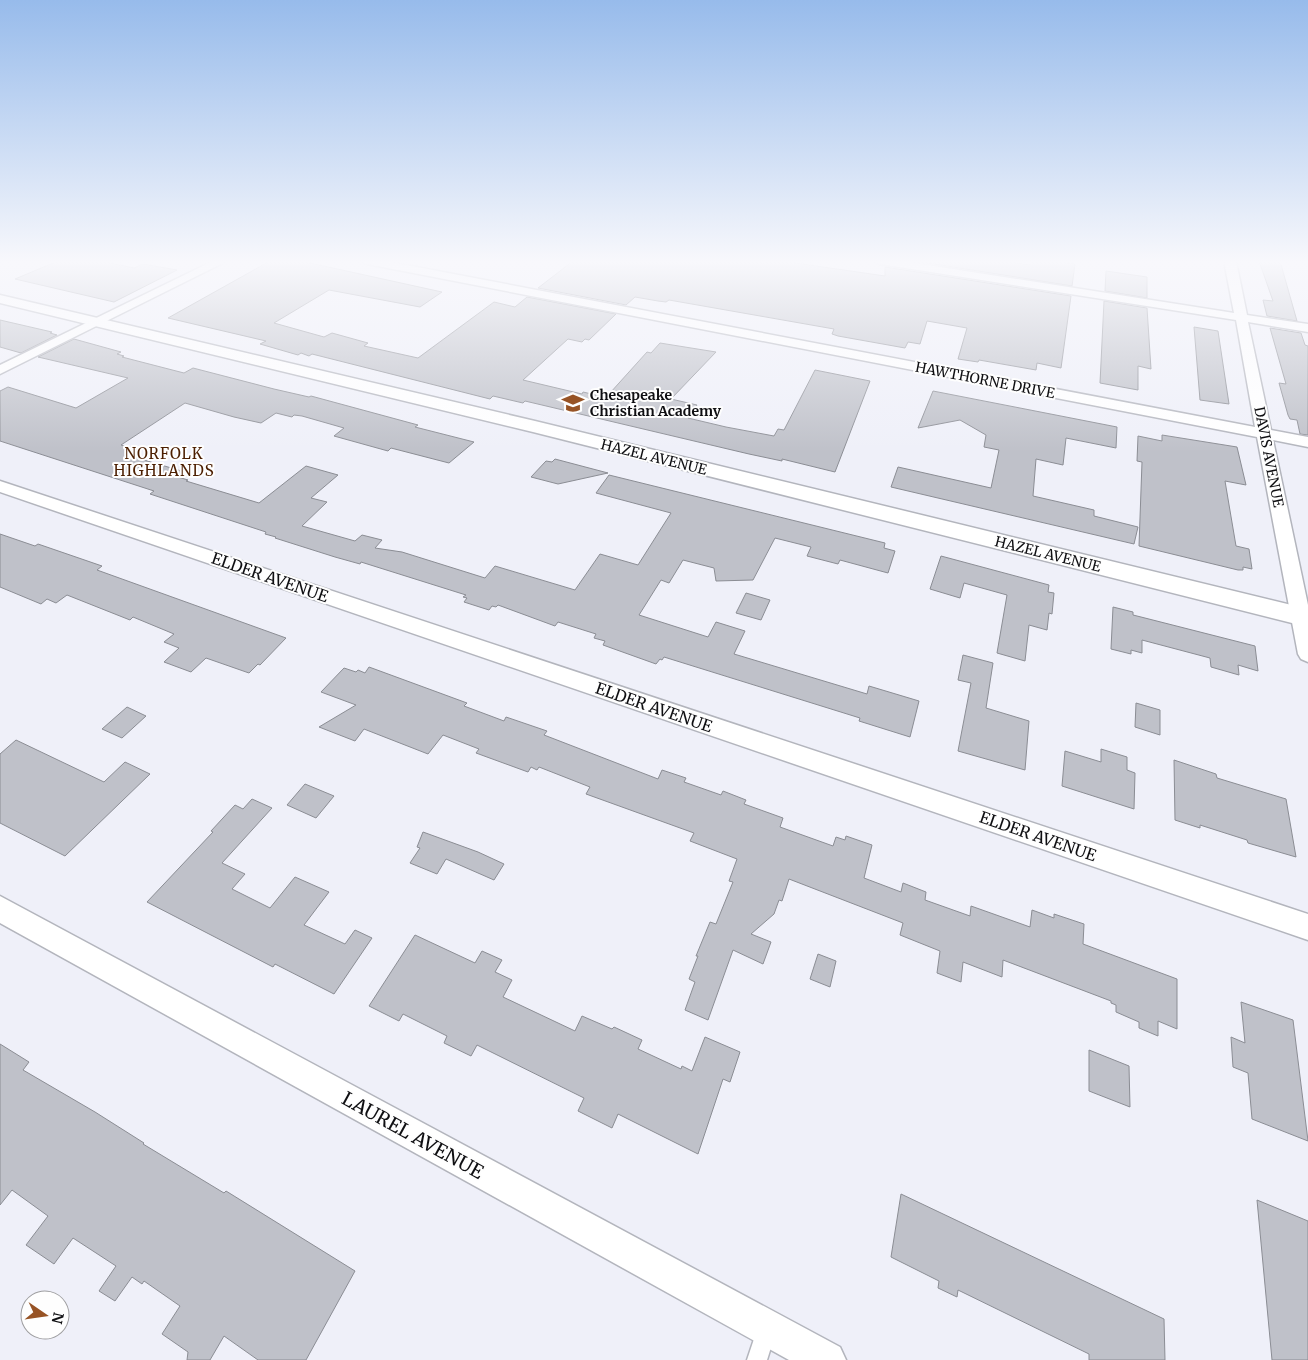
<svg xmlns="http://www.w3.org/2000/svg" width="1308" height="1360" viewBox="0 0 1308 1360" font-family="Merriweather,serif">
<style>
.building{fill:#bfc1c9;stroke:#8b8d94}
.lines{fill:none;stroke-linecap:round;stroke-linejoin:round}
.service-casing{stroke:#b3b5bd;stroke-width:3}
.minor-casing{stroke:#b3b5bd;stroke-width:3}
.tertiary-casing{stroke:#b3b5bd;stroke-width:3}
.service{fill:#fff;fill-rule:evenodd}
.minor{fill:#fff;fill-rule:evenodd}
.tertiary{fill:#fff;fill-rule:evenodd}
.labels{text-anchor:middle;dominant-baseline:central;stroke-width:4;stroke-linejoin:round;paint-order:stroke}
.far-street-label{font-size:14px;fill:#0f0f12;stroke:#fefefe}
.far-poi-label{font-size:14px;font-weight:bold;fill:#0f0f12;stroke:#fefefe;text-anchor:start}
.far-neighbourhood-label{font-size:15px;letter-spacing:1px;fill:#4b1e00;stroke:#fefefe}
.street-label{font-size:16px;fill:#0f0f12;stroke:#fefefe}
.near-street-label{font-size:19px;fill:#0f0f12;stroke:#fefefe}
</style>
<rect width="100%" height="100%" fill="#eff0f9"/>
<path class="building" d="M58,261H100L134,268L143,264L177,270L114,302L15,279Z
M270,261H301L442,292L420,307L329,290L274,323L324,337L332,333L368,343L364,346L418,358L494,302L515,307L527,297L616,314L589,340L585,339L582,342L568,339L523,380L582,394L583,392L600,396L604,391L610,393L647,352L651,353L660,343L716,352L671,399L697,405L688,418L726,427L774,436L778,429L784,430L815,370L870,381L835,472L782,459V461L749,454L525,401L523,403L493,396L490,399L312,354L309,356L301,353L298,355L260,344L266,341L168,318Z
M573,261H782L885,276V267L1071,296L1061,368L1037,363L1036,370L979,360L978,362L958,359L967,328L927,321L920,344L908,342L905,348L838,336L832,334L834,329L669,300L666,302L658,301L635,297L626,305L538,288Z
M915,261H1002L1030,265L1031,261H1052L1075,264L1072,286Z
M1259,261H1280L1297,321L1267,316L1263,300L1273,301Z
M1106,271L1147,277V298L1105,291Z
M1104,301L1147,308L1151,369L1138,366V390L1100,383Z
M0,320L52,332L50,333L57,335L21,353L0,347Z
M1194,327L1218,331L1229,404L1200,400Z
M1270,328L1301,333L1305,345L1308,346V435L1300,434L1297,420L1290,419L1288,415L1279,383L1286,384Z
M74,339L121,352L117,354L124,356L122,357L184,373L193,368L274,389L309,397L311,396L418,425L415,427L474,442L449,463L391,448L388,451L334,436L344,428L302,416L294,415L292,417L276,413L261,423L234,417L185,403L121,445L137,449L127,455L185,472L178,477L188,480L186,481L259,503L306,466L338,475L311,498L327,502L302,526L355,541L362,535L382,540L375,548L402,552L485,578L495,566L575,590L600,554L638,565L671,513L596,493L609,475L885,543L884,548L895,551L888,573L840,560L838,564L807,556L811,547L775,538L753,580L716,581L714,568L683,560L669,583L661,580L639,615L708,637L716,622L745,631L734,654L867,694L869,686L919,701L910,737L859,721L860,718L664,657L662,660L660,659L656,664L603,645L605,641L594,638L596,634L558,622L555,626L498,605L496,607L492,606L489,610L464,602L467,598L463,597L466,595L361,562L360,564L335,557L275,538L276,537L265,534L266,532L150,494L154,491L0,441V391L8,387L76,408L128,378L38,357Z
M933,391L1117,427L1116,448L1066,438L1063,465L1036,459L1033,496L1094,510V516L1138,527L1134,544L891,487L898,467L991,488L999,450L984,447L986,435L960,420L918,428Z
M1162,435L1237,447L1246,485L1225,481L1236,546L1249,549L1252,569L1243,567V570H1238L1139,546L1142,462L1137,461L1138,436L1162,441Z
M555,459L608,473L558,484L531,477L546,461L552,462Z
M0,534L35,546L38,544L102,566L97,570L286,638L260,665L258,664L249,673L206,658L191,672L164,662L179,648L164,642L174,634L133,617L130,620L67,595L56,603L47,599L41,604L0,587Z
M941,556L1049,585L1048,592L1054,593L1052,614L1049,613L1047,630L1029,625L1025,661L997,653L1007,595L964,583L960,598L930,589Z
M746,593L770,600L761,620L736,613Z
M1113,607L1133,612V615L1141,617L1255,646L1258,671L1238,665L1239,675L1211,667L1210,658L1142,640V653L1131,650V654L1111,649Z
M963,655L993,663L986,708L1029,721L1025,770L958,751L971,683L958,680Z
M369,667L467,703L464,706L504,721L506,717L547,731L544,735L658,779L662,770L686,778L684,782L721,795L723,791L746,800L744,804L783,818L780,827L833,846L836,837L845,840L846,836L872,845L864,878L901,892L903,883L926,892L925,900L970,916L971,906L1030,927L1032,910L1054,918V914L1084,924L1083,944L1177,979V1029L1158,1021V1036L1139,1028V1022L1116,1012V1005L1111,1003V1001L1003,960L1002,977L963,962L961,982L937,973L940,951L900,935L903,923L789,879L782,901L779,900L774,914L751,934L771,942L763,964L733,950L708,1020L685,1010L695,982L689,979L698,956H696L710,922L716,924L733,882L729,881L737,859L690,841L694,833L586,794L590,787L539,767L537,770L531,767L528,772L476,753L479,749L443,735L428,754L364,729L355,741L319,727L356,705L321,692L344,668L356,672L358,670L365,673Z
M1136,703L1160,710V735L1135,727Z
M127,707L146,716L122,738L102,729Z
M16,740L104,782L125,762L150,774L65,856L0,823V754Z
M1101,749L1127,757V770L1135,773L1134,809L1062,786L1065,751L1101,762Z
M1174,760L1216,774L1217,778L1286,799L1296,857L1248,843L1247,840L1200,825V828L1175,820Z
M305,784L334,796L316,818L287,805Z
M252,799L272,808L222,863L245,874L232,889L270,908L295,877L329,892L304,925L345,944L355,930L372,938L334,994L275,964L273,967L147,902L213,832L211,831L235,805L243,809Z
M423,832L478,852L504,864L494,880L446,859L437,874L410,863L420,848L417,847Z
M415,935L475,963L482,951L502,960L495,972L512,980L503,997L575,1031L582,1016L612,1029L614,1027L642,1040L638,1049L681,1069L682,1066L692,1071L705,1037L740,1052L730,1082L723,1079L698,1154L618,1114L612,1128L578,1111L584,1098L477,1045L471,1056L444,1043L447,1036L403,1014L399,1021L369,1006Z
M818,954L836,961L830,987L810,979Z
M1241,1002L1293,1020L1308,1141L1252,1119L1248,1073L1233,1067L1231,1037L1245,1043Z
M0,1044L29,1062L23,1070L95,1112L144,1143L143,1144L224,1193L226,1191L355,1271L306,1360H258L224,1336L210,1360H187L188,1352L162,1334L180,1306L144,1281L142,1284L132,1277L115,1301L99,1291L116,1266L73,1238L54,1264L26,1245L48,1216L12,1190L0,1205Z
M1089,1050L1129,1066L1130,1107L1089,1091Z
M901,1194L1164,1319L1165,1360H1089V1354L958,1290L957,1297L938,1288L939,1281L891,1257Z
M1257,1200L1308,1221V1360H1272Z"/>
<g class="lines">
<g class="service-casing">
<path id="service" d="M766,1321L773,1324L776,1331L767,1360H747L759,1324Z"/>
</g>
<g class="minor-casing">
<path id="minor" d="M213,261H227L0,374V365Z
M362,261H385L1255,427L1236,320L880,264L875,261H902L1234,313L1224,261H1236L1247,315L1308,324V332L1248,322L1271,430L1308,437V447L1273,440L1308,605V662L1301,659L1298,654L1257,437L367,264Z
M0,481L1308,914V940L0,492Z
M0,896L840,1347L846,1360H789L0,923Z"/>
</g>
<g class="tertiary-casing">
<path id="tertiary" d="M0,295L535,421L1308,609V627L533,432L0,303Z"/>
</g>
<use href="#service" class="service"/>
<use href="#minor" class="minor"/>
<use href="#tertiary" class="tertiary"/>
</g>
<linearGradient id="sky" x2="0" y2="1"><stop stop-color="#97bbeb"/><stop offset="0.58" stop-color="#f8f8fc"/><stop offset="1" stop-color="#f8f8fc" stop-opacity="0"/></linearGradient>
<rect width="1308" height="452" fill="url(#sky)"/>
<defs>
<g id="school-bare" transform="scale(1.725)"><path d="M0-5L7-2L0 1L-7-2ZM-4 1L0 2.5L4 1V4Q0 6-4 4Z" fill="#975325" stroke="#fefefe" stroke-width="2.5" paint-order="stroke"/></g>
</defs>
<g fill-rule="evenodd">
<use href="#school-bare" x="573" y="403"/>
</g>
<g class="labels">
<g class="far-street-label">
<text transform="translate(985 380) rotate(11)">HAWTHORNE DRIVE</text>
<text transform="translate(654 457) rotate(14)">HAZEL AVENUE</text>
<text transform="translate(1269 457) rotate(79)">DAVIS AVENUE</text>
<text transform="translate(1048 554) rotate(14)">HAZEL AVENUE</text>
</g>
<g class="far-poi-label">
<text x="590" y="395">Chesapeake<tspan x="590" dy="16">Christian Academy</tspan></text>
</g>
<g class="far-neighbourhood-label">
<text x="164" y="453">NORFOLK<tspan x="164" dy="17">HIGHLANDS</tspan></text>
</g>
<g class="street-label">
<text transform="translate(270 577) rotate(19)">ELDER AVENUE</text>
<text transform="translate(654 707) rotate(19)">ELDER AVENUE</text>
<text transform="translate(1038 836) rotate(19)">ELDER AVENUE</text>
</g>
<g class="near-street-label">
<text transform="translate(413 1135) rotate(29)">LAUREL AVENUE</text>
</g>
</g>
<g transform="translate(45 1315) rotate(103)"><circle r="24" fill="#fefefe" stroke="#9e9ea0"/>
<path d="M0-4L9 19L0 12L-9 19Z" fill="#975325"/>
<text y="-8" font-size="14" font-weight="bold" text-anchor="middle" fill="#0f0f12">N</text>
</g>
</svg>
